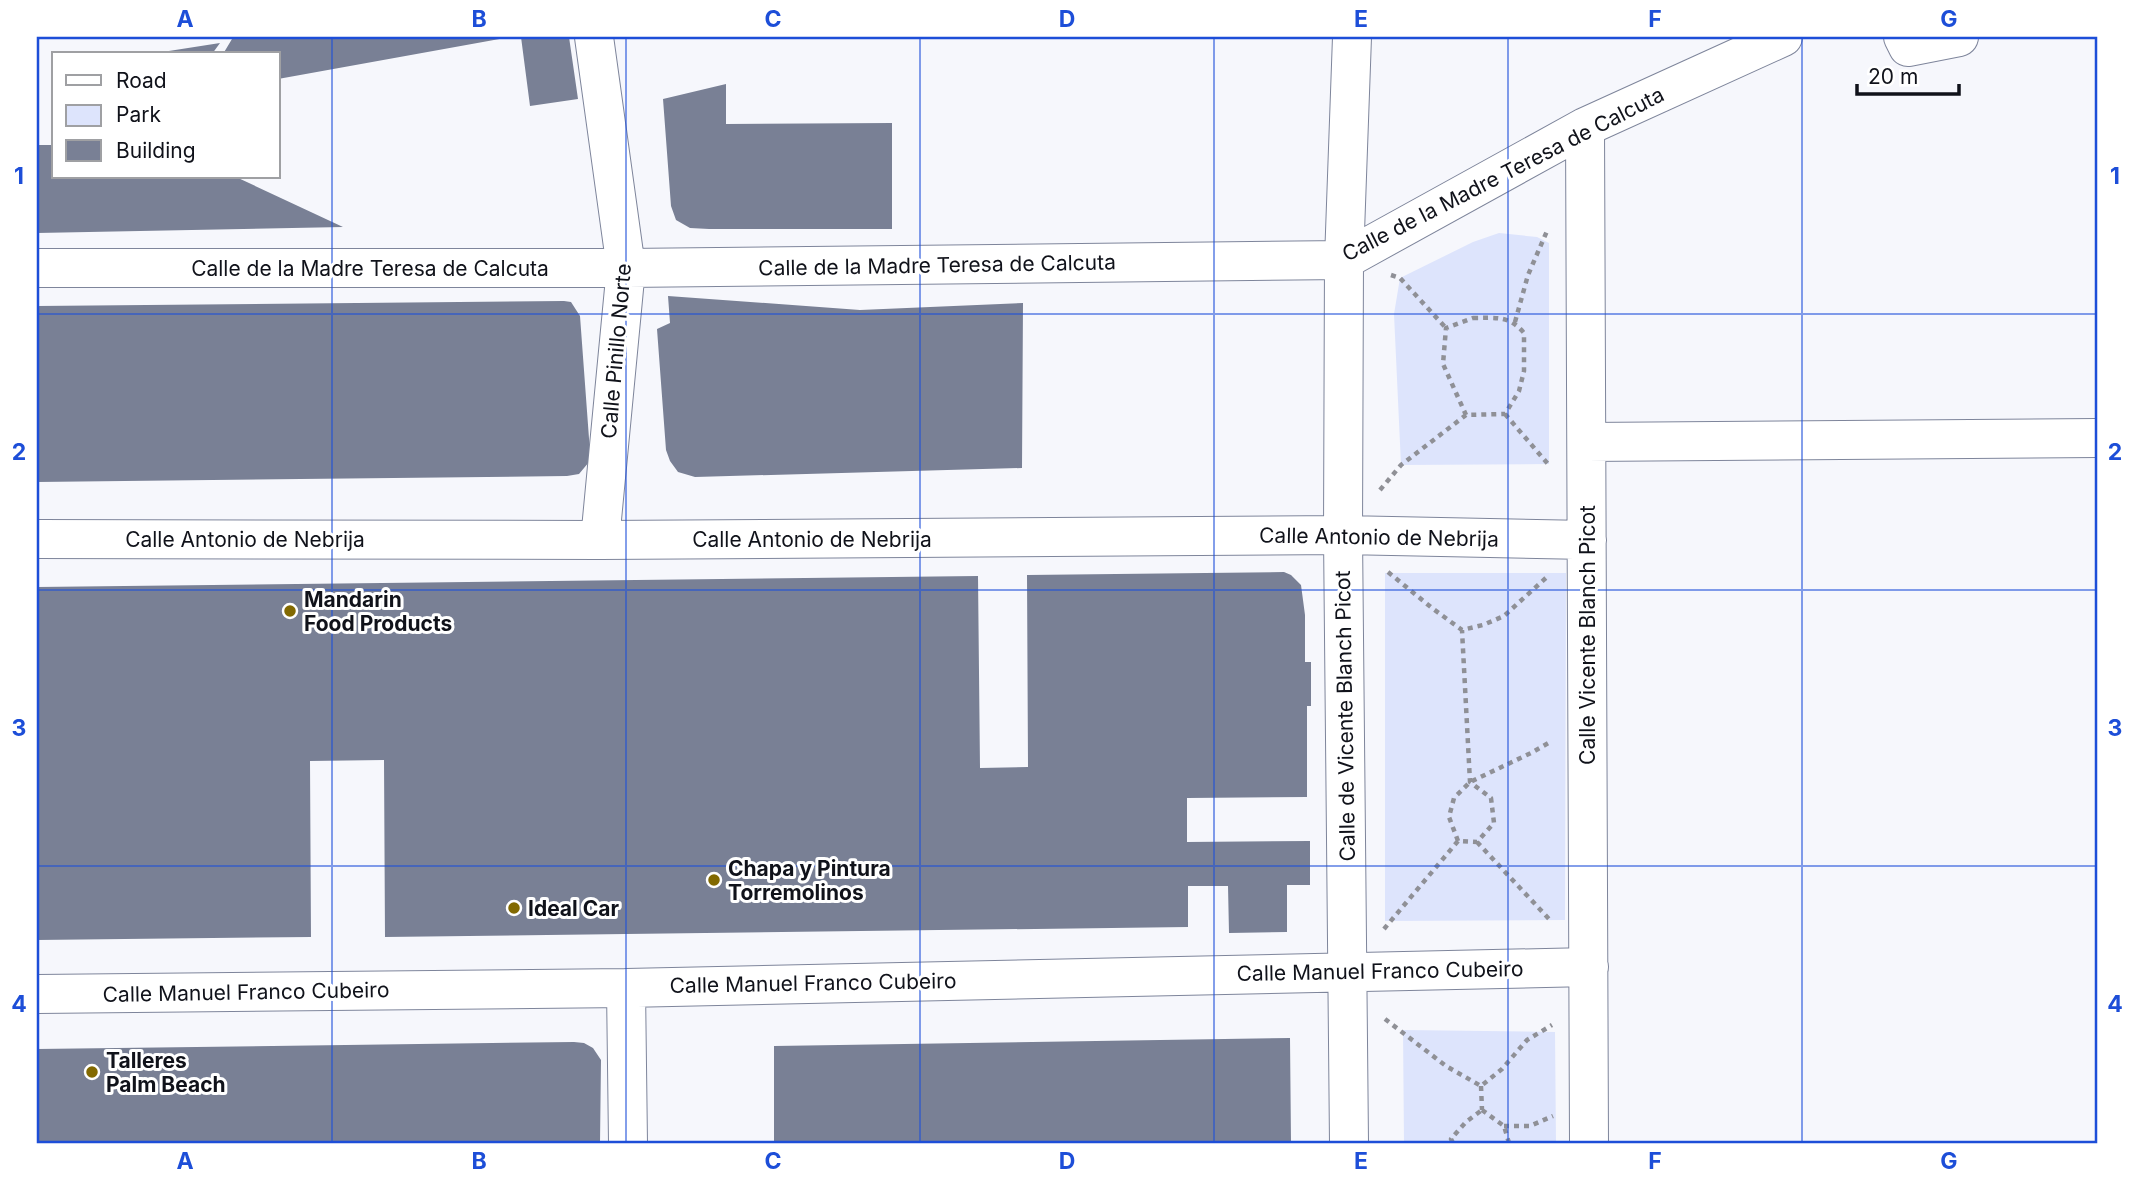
<svg xmlns="http://www.w3.org/2000/svg" width="2134" height="1180" viewBox="0 0 2134 1180" font-family="Inter,sans-serif">
<style>
.green{fill:#dde4fc}
.building{fill:#798095}
.lines{fill:none;stroke-linecap:round;stroke-linejoin:round}
.minor-casing{stroke:#7e859b;stroke-width:40}
.path{stroke:#8f9096;stroke-width:4.5;stroke-dasharray:5 5;stroke-linecap:butt}
.minor{stroke:#fff;stroke-width:38}
.grid{fill:none;stroke:#1d4ed8;stroke-width:2;stroke-opacity:0.55}
.poi-dot{fill:#826901;stroke:#fff;stroke-width:2.5}
.labels{text-anchor:middle;dominant-baseline:central;stroke-width:6;stroke-linejoin:round;paint-order:stroke}
.street-label{font-size:21px;fill:#10121a;stroke:#fff}
.poi-label{font-size:21px;font-weight:bold;fill:#10121a;stroke:#fff;text-anchor:start}
.neatline{fill:none;stroke:#1d4ed8;stroke-width:2.5}
.grid-label{font-size:23px;text-anchor:middle;font-weight:bold;fill:#1d4ed8}
</style>
<rect width="100%" height="100%" fill="#f6f7fc"/>
<path class="green" d="M1499,233L1537,237L1549,243V464L1401,465L1394,314L1400,278L1473,242Z
M1385,573H1566L1565,920L1385,921Z
M1403,1030L1555,1032L1556,1143H1404Z"/>
<path class="building" d="M246,37H505V38L278,79V54H223L232,39Z
M521,37H569L578,99L530,106Z
M220,43L212,54H156V53Z
M726,84V124L892,123V229H709L690,228L676,220L671,206L663,99Z
M37,145H54V177H236L343,227L37,233Z
M668,296L860,310L1023,303L1022,468L695,477L678,472L670,461L666,450L657,329L670,323Z
M564,301L571,302L580,316L590,452L589,462L579,474L567,476L37,482V306Z
M1284,572L1291,575L1301,585L1305,615V662H1311V706H1307V797L1187,798V842L1310,841V885H1287V932L1229,933L1228,886H1188V927L385,937L384,760L310,761L311,937L37,940V587L978,576L980,768L1028,767L1027,575Z
M1290,1038L1291,1143H774V1046Z
M574,1042L584,1043L593,1048L601,1060L600,1143H37V1049Z"/>
<g class="lines">
<g class="minor-casing">
<path id="minor" d="M594,37L626,268L600,540
M1903,37L1908,47L1959,37
M1585,127L1589,1143
M37,268H626L1344,260L1585,127L1783,37
M1587,442L2097,438
M37,539L600,540L1343,535L1587,540
M626,988L628,1143
M37,994L626,988L1589,967
M1349,1143L1343,535L1344,260L1352,37"/>
</g>
<path class="path" d="M1391,275L1400,278L1446,328
M1473,318C1496,318 1509,315 1524,333V371L1519,391L1505,414L1466,415L1443,364L1446,328Z
M1515,322L1528,275L1547,231
M1505,414L1548,464
M1380,490L1401,465L1466,415
M1388,572L1432,608L1462,630L1483,625L1504,616L1548,576
M1458,841L1449,817L1454,798L1470,782L1531,753L1552,741
M1477,842L1550,920
M1384,929L1458,841L1477,842L1494,823L1491,798L1470,782L1462,630
M1385,1019L1446,1066L1481,1086L1502,1069L1527,1040L1552,1025
M1481,1086L1482,1110
M1482,1110L1504,1126L1509,1143
M1504,1126H1530L1553,1116
M1453,1143L1451,1139L1466,1122L1482,1110"/>
<use href="#minor" class="minor"/>
</g>
<path class="grid" d="M332,37V1143M626,37V1143M920,37V1143M1214,37V1143M1508,37V1143M1802,37V1143M37,314H2097M37,590H2097M37,866H2097"/>
<g class="poi-dot">
<circle cx="290" cy="611" r="7"/>
<circle cx="714" cy="880" r="7"/>
<circle cx="514" cy="908" r="7"/>
<circle cx="92" cy="1072" r="7"/>
</g>
<g class="labels">
<g class="street-label">
<text transform="translate(1503 174) rotate(-27)">Calle de la Madre Teresa de Calcuta</text>
<text transform="translate(937 265) rotate(-1)">Calle de la Madre Teresa de Calcuta</text>
<text x="370" y="268">Calle de la Madre Teresa de Calcuta</text>
<text transform="translate(616 351) rotate(-85)">Calle Pinillo Norte</text>
<text transform="translate(1379 537) rotate(1)">Calle Antonio de Nebrija</text>
<text x="245" y="539">Calle Antonio de Nebrija</text>
<text x="812" y="539">Calle Antonio de Nebrija</text>
<text transform="translate(1587 635) rotate(-90)">Calle Vicente Blanch Picot</text>
<text transform="translate(1345 716) rotate(-91)">Calle de Vicente Blanch Picot</text>
<text transform="translate(1380 971) rotate(-1)">Calle Manuel Franco Cubeiro</text>
<text transform="translate(813 983) rotate(-1)">Calle Manuel Franco Cubeiro</text>
<text transform="translate(246 992) rotate(-1)">Calle Manuel Franco Cubeiro</text>
</g>
<g class="poi-label">
<text x="304" y="599">Mandarin<tspan x="304" dy="24">Food Products</tspan></text>
<text x="728" y="868">Chapa y Pintura<tspan x="728" dy="24">Torremolinos</tspan></text>
<text x="528" y="908">Ideal Car</text>
<text x="106" y="1060">Talleres<tspan x="106" dy="24">Palm Beach</tspan></text>
</g>
</g>
<rect width="2134" height="1180" fill="none" stroke="#ffffff" stroke-width="77"/>
<rect x="52" y="52" width="228" height="126" fill="#ffffff" stroke="#9fa0a3" stroke-width="2"/>
<rect x="66" y="75" width="35" height="10" fill="#ffffff" stroke="#9fa0a3" stroke-width="2"/>
<text x="116" y="88" font-size="21" fill="#10121a">Road</text>
<rect x="66" y="105" width="35" height="21" fill="#dde4fc" stroke="#9fa0a3" stroke-width="2"/>
<text x="116" y="122" font-size="21" fill="#10121a">Park</text>
<rect x="66" y="140" width="35" height="21" fill="#798095" stroke="#9fa0a3" stroke-width="2"/>
<text x="116" y="158" font-size="21" fill="#10121a">Building</text>
<path d="M1857 84v10h102v-10" fill="none" stroke="#10121a" stroke-width="3.5"/>
<text x="1868" y="84" font-size="21" fill="#10121a" stroke="#ffffff" stroke-width="5" paint-order="stroke">20 m</text>
<rect x="38" y="38" width="2058" height="1104" class="neatline"/>
<g class="grid-label">
<text x="185" y="27">A</text>
<text x="479" y="27">B</text>
<text x="773" y="27">C</text>
<text x="1067" y="27">D</text>
<text x="1361" y="27">E</text>
<text x="1655" y="27">F</text>
<text x="1949" y="27">G</text>
<text x="19" y="184">1</text>
<text x="2115" y="184">1</text>
<text x="19" y="460">2</text>
<text x="2115" y="460">2</text>
<text x="19" y="736">3</text>
<text x="2115" y="736">3</text>
<text x="19" y="1012">4</text>
<text x="2115" y="1012">4</text>
<text x="185" y="1169">A</text>
<text x="479" y="1169">B</text>
<text x="773" y="1169">C</text>
<text x="1067" y="1169">D</text>
<text x="1361" y="1169">E</text>
<text x="1655" y="1169">F</text>
<text x="1949" y="1169">G</text>
</g>
</svg>
